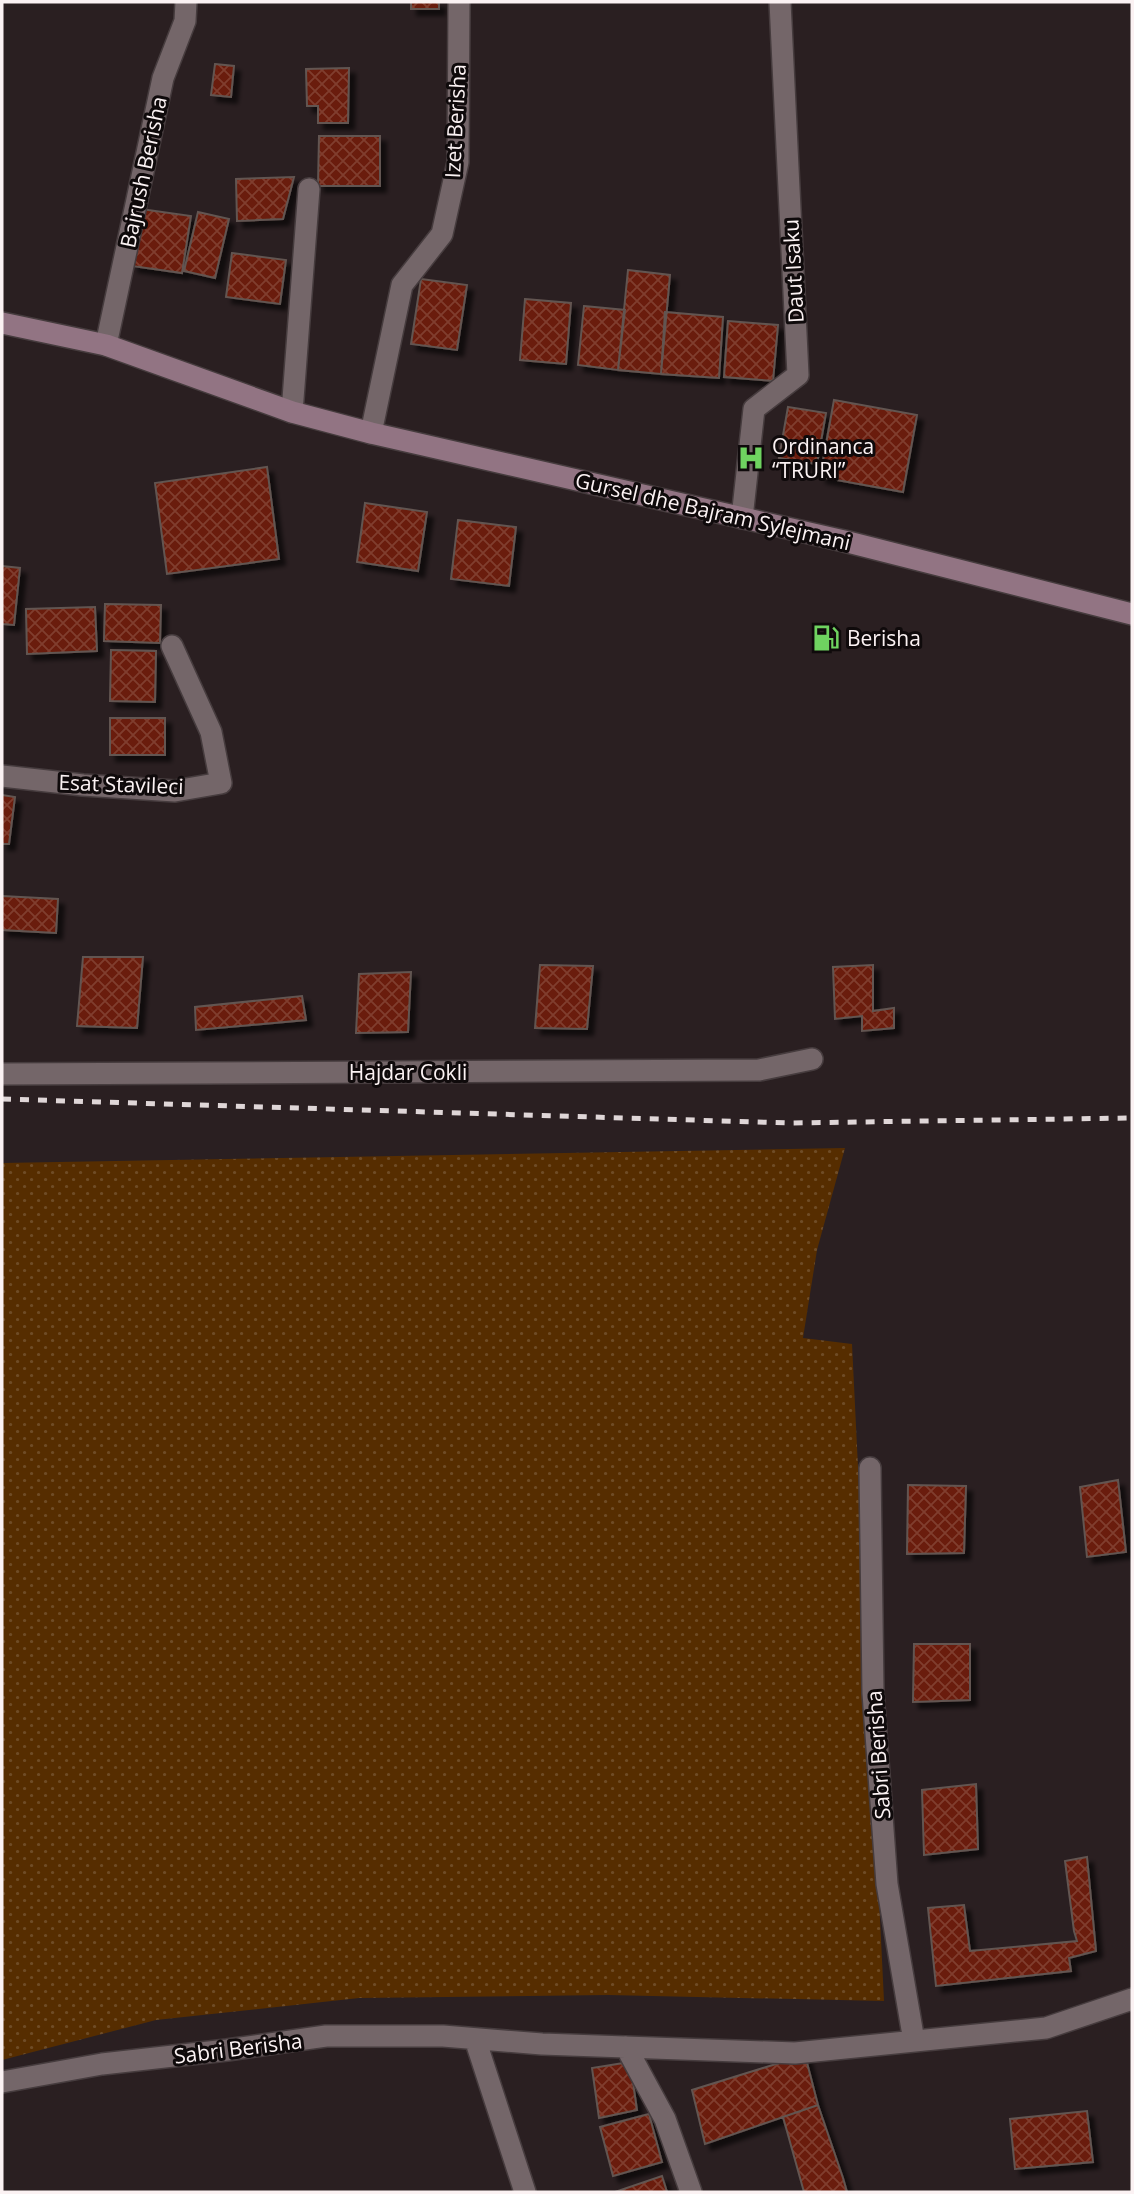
<svg xmlns="http://www.w3.org/2000/svg" width="1134" height="2194" viewBox="0 0 1134 2194" font-family="'Open Sans',sans-serif">
<style>
.grass{fill:url(#grass-dots)}
.building{fill:url(#building-cross-hatch);stroke:#625551;stroke-width:2;filter:url(#shadow)}
.lines{fill:none;stroke-linecap:round;stroke-linejoin:round}
.street-casing{stroke:#463c3e;stroke-width:24}
.secondary-casing{stroke:#463c3e;stroke-width:24}
.street{stroke:#746669;stroke-width:21}
.secondary{stroke:#927483;stroke-width:21}
.rail{stroke:#dfd6d7;stroke-width:5;stroke-dasharray:9 9;stroke-linecap:butt}
.labels{text-anchor:middle;dominant-baseline:central;stroke-width:6;stroke-linejoin:round;paint-order:stroke}
.street-label{font-size:21px;fill:#fbf2f3;stroke:#0f0a0b}
.poi-label{font-size:21px;fill:#fbf2f3;stroke:#0f0a0b;text-anchor:start}
</style>
<defs>
<pattern id="grass-dots" width="8" height="8" patternUnits="userSpaceOnUse" patternTransform="scale(1.75)"><rect width="8" height="8" fill="#562d00"/><path d="M2 2h.1M6 6h.1" fill="none" stroke="#6f4c26" stroke-width="1.8" stroke-linecap="round"/></pattern>
<pattern id="building-cross-hatch" width="8" height="8" patternUnits="userSpaceOnUse" patternTransform="scale(1.75)"><rect width="8" height="8" fill="#6a1d0b"/><path d="M0 0l8 8M0 8l8-8" fill="none" stroke="#803e2f"/></pattern>
<filter id="shadow"><feDropShadow dx="6" dy="6" stdDeviation="2" flood-color="#0009"/></filter>
</defs>
<rect width="100%" height="100%" fill="#2a1f21"/>
<path class="grass" d="M845,1148L817,1250L803,1338L852,1344L884,2001L608,1995L359,1998L156,2020L2,2060V1163Z"/>
<path class="building" d="M411,2H439V9H411Z
M215,64L234,66L231,97L211,95Z
M349,68L348,123H318V106H307L306,69Z
M319,136H380V186H318Z
M294,177L283,219L237,221L236,179Z
M141,209L191,216L182,273L132,266Z
M198,212L229,219L215,278L184,271Z
M232,253L286,260L280,304L226,297Z
M628,270L670,275L661,374L618,370Z
M421,279L467,285L457,350L411,344Z
M525,299L571,303L566,364L520,360Z
M584,306L625,310L618,370L578,365Z
M665,312L723,317L719,378L661,374Z
M728,321L778,325L773,381L724,377Z
M834,400L917,415L903,492L820,477Z
M788,407L826,413L817,464L779,458Z
M267,467L279,559L167,574L155,483Z
M365,503L427,512L418,571L357,562Z
M458,520L516,527L509,586L451,579Z
M2,566L20,568L14,625L2,624Z
M105,604L161,605L160,643L104,641Z
M95,607L97,651L27,654L26,609Z
M111,650L156,651L155,702L110,701Z
M110,718H165V755H110Z
M2,795L15,797L9,844H2Z
M2,896L58,899L56,933L2,930Z
M83,957H143L137,1028L77,1026Z
M540,965L593,966L587,1029L535,1028Z
M873,965V1011L894,1008V1028L862,1031V1016L835,1019L833,967Z
M411,972L408,1032L356,1033L359,974Z
M302,996L306,1020L196,1030L195,1007Z
M1118,1480L1126,1552L1087,1557L1080,1487Z
M908,1485L966,1486L964,1553L907,1554Z
M914,1644H970V1700L913,1702Z
M976,1784L978,1849L924,1855L922,1790Z
M1087,1857L1096,1951L1069,1958L1071,1971L936,1986L928,1908L964,1905L970,1951L1077,1941L1074,1931L1065,1861Z
M805,2055L818,2105L705,2144L692,2090Z
M630,2062L637,2110L599,2118L592,2068Z
M818,2105L843,2178L847,2192H804L783,2117Z
M1087,2111L1093,2162L1015,2169L1010,2119Z
M649,2114L662,2162L613,2176L600,2127Z
M662,2176L667,2192H615Z"/>
<g class="lines">
<g class="street-casing">
<path id="street" d="M106,345L163,78L185,21L186,2
M292,412L309,189
M371,433L402,285L442,234L458,162L459,2
M742,518L754,409L798,375L780,2
M2,776L83,785L175,791L221,783L211,732L172,646
M2,1074L759,1070L812,1059
M870,1468L873,1693L887,1884L914,2041
M475,2039L525,2192
M626,2047L665,2119L691,2192
M2,2082L102,2064L227,2050L326,2036H443L542,2044L795,2053L1046,2028L1132,1999"/>
</g>
<g class="secondary-casing">
<path id="secondary" d="M2,323L106,345L292,412L371,433L844,541L1132,614"/>
</g>
<use href="#street" class="street"/>
<use href="#secondary" class="secondary"/>
<path class="rail" d="M2,1099L789,1123L1132,1118"/>
</g>
<defs>
<g id="hospital-bare" transform="scale(2.1)"><path d="M-5-5h3v3.5h4V-5h3V5h-3V1.5h-4V5h-3Z" fill="#6fd360" stroke="#0f0a0b" stroke-width="2.5" paint-order="stroke"/></g>
<g id="fuel-bare" transform="scale(2.1)"><path d="M-5.5-6h7V0h2V4h1.3V-2.5L3-4.5l.8-.8L6-3V5H2.5V1h-1V6h-7ZM-4.2-4.7v3.2H.2V-4.7Z" fill="#6fd360" stroke="#0f0a0b" stroke-width="2.5" paint-order="stroke"/></g>
</defs>
<g fill-rule="evenodd">
<use href="#hospital-bare" x="751" y="458"/>
<use href="#fuel-bare" x="826" y="638"/>
</g>
<g class="labels">
<g class="street-label">
<text transform="translate(455 121) rotate(-87)">Izet Berisha</text>
<text transform="translate(143 172) rotate(-78)">Bajrush Berisha</text>
<text transform="translate(793 271) rotate(-93)">Daut Isaku</text>
<text transform="translate(713 511) rotate(13)">Gursel dhe Bajram Sylejmani</text>
<text transform="translate(121 784) rotate(2)">Esat Stavileci</text>
<text x="408" y="1072">Hajdar Cokli</text>
<text transform="translate(878 1755) rotate(-94)">Sabri Berisha</text>
<text transform="translate(238 2048) rotate(-7)">Sabri Berisha</text>
</g>
<g class="poi-label">
<text x="772" y="446">Ordinanca<tspan x="772" dy="24">“TRURI”</tspan></text>
<text x="847" y="638">Berisha</text>
</g>
</g>
<rect width="1134" height="2194" fill="none" stroke="#fbf2f3" stroke-width="7"/>
</svg>
